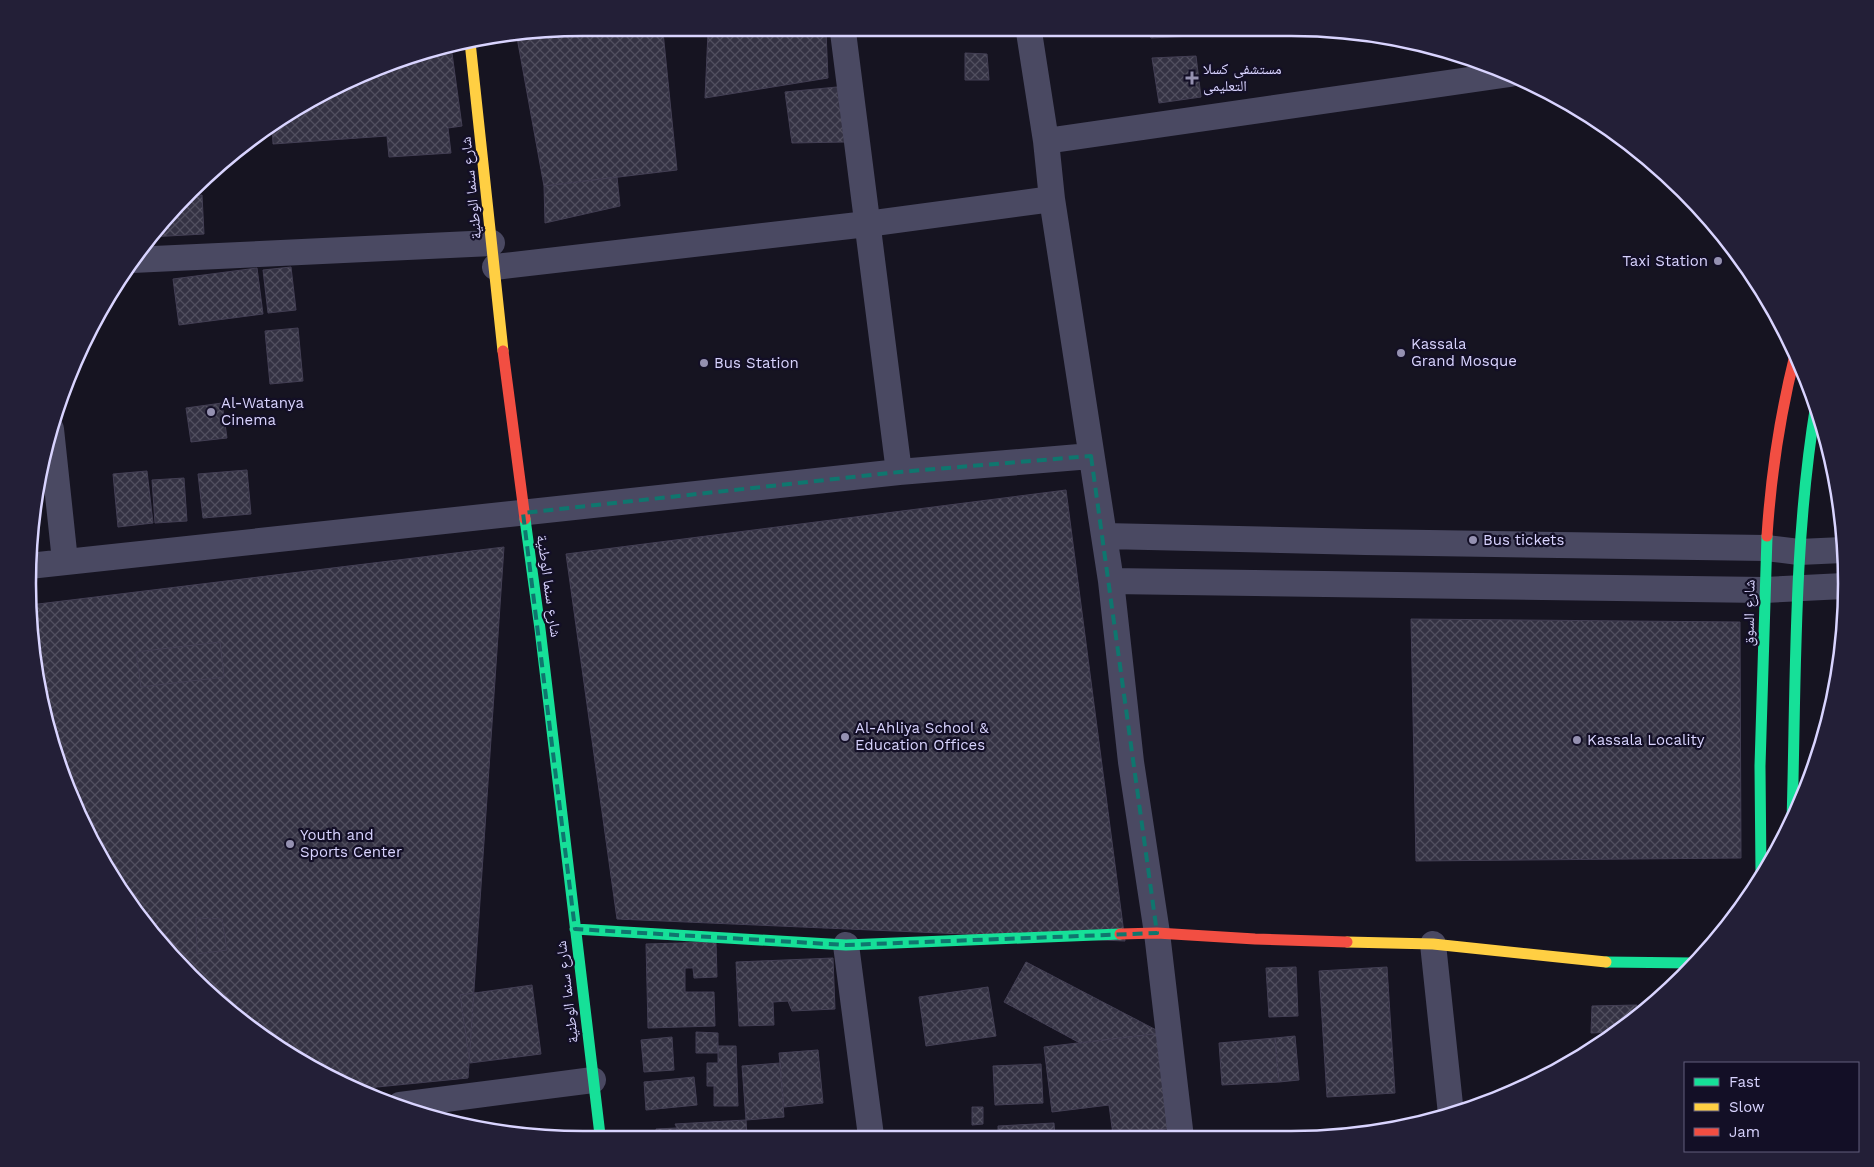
<svg xmlns="http://www.w3.org/2000/svg" width="1874" height="1167" viewBox="0 0 1874 1167" font-family="'Work Sans','Noto Naskh Arabic',sans-serif">
<style>
.building{fill:url(#building-cross-hatch);stroke:#433f54}
.lines{fill:none;stroke-linecap:round;stroke-linejoin:round}
.street{stroke:#4a4962;stroke-width:26}
.fast{stroke:#16e098;stroke-width:11}
.slow{stroke:#ffcf43;stroke-width:11}
.jam{stroke:#f24e42;stroke-width:11}
.marked{fill:none;stroke:#0f766e;stroke-width:4;stroke-dasharray:10 6;stroke-linejoin:round}
.poi-dot{fill:#9591b1;stroke:#130f26;stroke-width:2}
.labels{text-anchor:middle;dominant-baseline:central;stroke-width:4.5;stroke-linejoin:round;paint-order:stroke}
.poi-label{font-size:15px;fill:#d9d4ff;stroke:#130f26;text-anchor:start}
.street-label{font-size:15px;fill:#d9d4ff;stroke:#130f26}
.rim{fill:none;stroke:#d9d4ff;stroke-width:2.5}
</style>
<defs>
<pattern id="building-cross-hatch" width="8" height="8" patternUnits="userSpaceOnUse" patternTransform="scale(1.25)"><rect width="8" height="8" fill="#343243"/><path d="M0 0l8 8M0 8l8-8" fill="none" stroke="#514f5f"/></pattern>
</defs>
<rect width="100%" height="100%" fill="#161421"/>
<path class="building" d="M516,32H663L677,170L544,186Z
M708,32H826L828,78L705,98Z
M1147,32H1259V33L1151,38Z
M1232,32H1316L1317,37L1229,34Z
M451,46L462,126L448,128L451,153L389,157L387,136L273,144L272,123L274,121L405,57Z
M965,53L987,54L989,80H965Z
M1196,56L1201,97L1159,103L1152,58Z
M837,87L846,142L792,143L785,92Z
M617,177L620,206L545,223L544,186Z
M202,195L204,234L150,237L188,196Z
M291,267L296,310L268,313L263,270Z
M257,268L263,314L179,325L173,279Z
M298,328L303,381L270,384L265,331Z
M222,403L227,438L191,442L186,408Z
M247,470L251,514L203,518L198,474Z
M147,471L153,523L118,527L113,474Z
M184,478L187,521L155,523L152,480Z
M1066,490L1125,941L617,919L566,554Z
M504,547L468,1078L357,1089L245,1024L166,950L121,892L70,797L47,728L30,605Z
M1411,619L1740,622L1741,858L1416,861Z
M220,642L224,677L141,687L136,652Z
M196,918L222,919L227,950L197,954Z
M716,942L717,977L694,978L693,968H685V992H714L715,1026L648,1028L646,944Z
M833,958L835,1009L792,1011L788,1001L773,1002L774,1025L739,1026L736,962Z
M1026,962L1162,1033L1080,1043L1004,1002Z
M1296,967L1298,1016L1269,1017L1266,968Z
M1387,967L1395,1093L1327,1097L1319,971Z
M532,985L541,1054L470,1063L460,995Z
M988,987L996,1036L926,1046L919,997Z
M1637,1005V1016L1614,1032L1591,1033L1592,1006Z
M696,1032L718,1033V1053H696Z
M1162,1033L1173,1128L1113,1135L1109,1105L1052,1112L1044,1047Z
M1295,1036L1299,1080L1279,1082L1275,1038Z
M672,1037L674,1070L644,1072L641,1040Z
M1275,1038L1279,1082L1222,1085L1219,1043Z
M1605,1039L1590,1049V1041Z
M718,1046H736L738,1106H714V1086H707V1063H718Z
M818,1050L823,1103L784,1107L779,1053Z
M780,1063L784,1117L746,1120L742,1066Z
M1041,1064L1043,1103L995,1105L993,1066Z
M694,1077L697,1105L646,1110L644,1082Z
M972,1107H983V1124L972,1125Z
M746,1120L747,1136L677,1135V1128L675,1124Z
M1054,1123L1055,1137H971V1134L998,1133V1126Z
M677,1128V1135H657L656,1129Z"/>
<g class="lines">
<path class="street" d="M843,32L899,472
M1029,32L1046,141L1052,199L1111,581L1131,762L1157,933L1181,1138
M1046,141L1510,74
M132,260L492,243
M495,267L867,224L1052,199
M51,429L65,561
M1104,536L1365,542L1766,548L1799,552L1843,550
M29,566L899,472L1091,456
M1111,581L1764,590L1844,586
M1433,944L1451,1114
M846,945L871,1136
M400,1105L593,1080"/>
<path class="fast" d="M525,519L540,629L600,1135
M1792,822C1796,683 1793,542 1816,404
M1761,874L1760,766L1767,536
M575,929L846,945L1120,934
M1606,962L1693,963"/>
<path class="slow" d="M470,42L503,351
M1347,942L1433,944L1606,962"/>
<path class="jam" d="M503,351L525,519
M1767,536C1771,474 1780,415 1795,355
M1120,934L1157,933L1255,939L1347,942"/>
</g>
<path class="marked" d="M1091,456L1157,933L846,945L575,929L523,513L899,472Z"/>
<g class="poi-dot">
<path d="M1189.5 70.5h5v5h5v5h-5v5h-5v-5h-5v-5h5z"/>
<circle cx="1718" cy="261" r="5"/>
<circle cx="1401" cy="353" r="5"/>
<circle cx="704" cy="363" r="5"/>
<circle cx="211" cy="412" r="5"/>
<circle cx="1473" cy="540" r="5"/>
<circle cx="845" cy="737" r="5"/>
<circle cx="1577" cy="740" r="5"/>
<circle cx="290" cy="844" r="5"/>
</g>
<g class="labels">
<g class="poi-label">
<text x="1203" y="69">مستشفى كسلا<tspan x="1203" dy="17">التعليمى</tspan></text>
<text x="1708" y="261" text-anchor="end">Taxi Station</text>
<text x="1411" y="344">Kassala<tspan x="1411" dy="17">Grand Mosque</tspan></text>
<text x="714" y="363">Bus Station</text>
<text x="221" y="403">Al-Watanya<tspan x="221" dy="17">Cinema</tspan></text>
<text x="1483" y="540">Bus tickets</text>
<text x="855" y="728">Al-Ahliya School &amp;<tspan x="855" dy="17">Education Offices</tspan></text>
<text x="1587" y="740">Kassala Locality</text>
<text x="300" y="835">Youth and<tspan x="300" dy="17">Sports Center</tspan></text>
</g>
<g class="street-label">
<text transform="translate(471 188) rotate(-96)">شارع سنما الوطنية</text>
<text transform="translate(549 586) rotate(82)">شارع سنما الوطنية</text>
<text transform="translate(1749 613) rotate(-89)">شارع السوق</text>
<text transform="translate(567 992) rotate(-97)">شارع سنما الوطنية</text>
</g>
</g>
<path d="M0 0H1874V1167H0ZM583 36H1291A547 547 0 0 1 1838 583V584A547 547 0 0 1 1291 1131H583A547 547 0 0 1 36 584V583A547 547 0 0 1 583 36Z" fill="#231f37" fill-rule="evenodd"/>
<path class="rim" d="M583 36H1291A547 547 0 0 1 1838 583V584A547 547 0 0 1 1291 1131H583A547 547 0 0 1 36 584V583A547 547 0 0 1 583 36Z"/>
<rect x="1684" y="1062" width="175" height="90" fill="#130f26" stroke="#625e7d"/>
<rect x="1694" y="1078" width="25" height="8" fill="#16e098" stroke="#625e7d"/>
<text x="1729" y="1087" font-size="15" fill="#d9d4ff">Fast</text>
<rect x="1694" y="1103" width="25" height="8" fill="#ffcf43" stroke="#625e7d"/>
<text x="1729" y="1112" font-size="15" fill="#d9d4ff">Slow</text>
<rect x="1694" y="1128" width="25" height="8" fill="#f24e42" stroke="#625e7d"/>
<text x="1729" y="1137" font-size="15" fill="#d9d4ff">Jam</text>
</svg>
